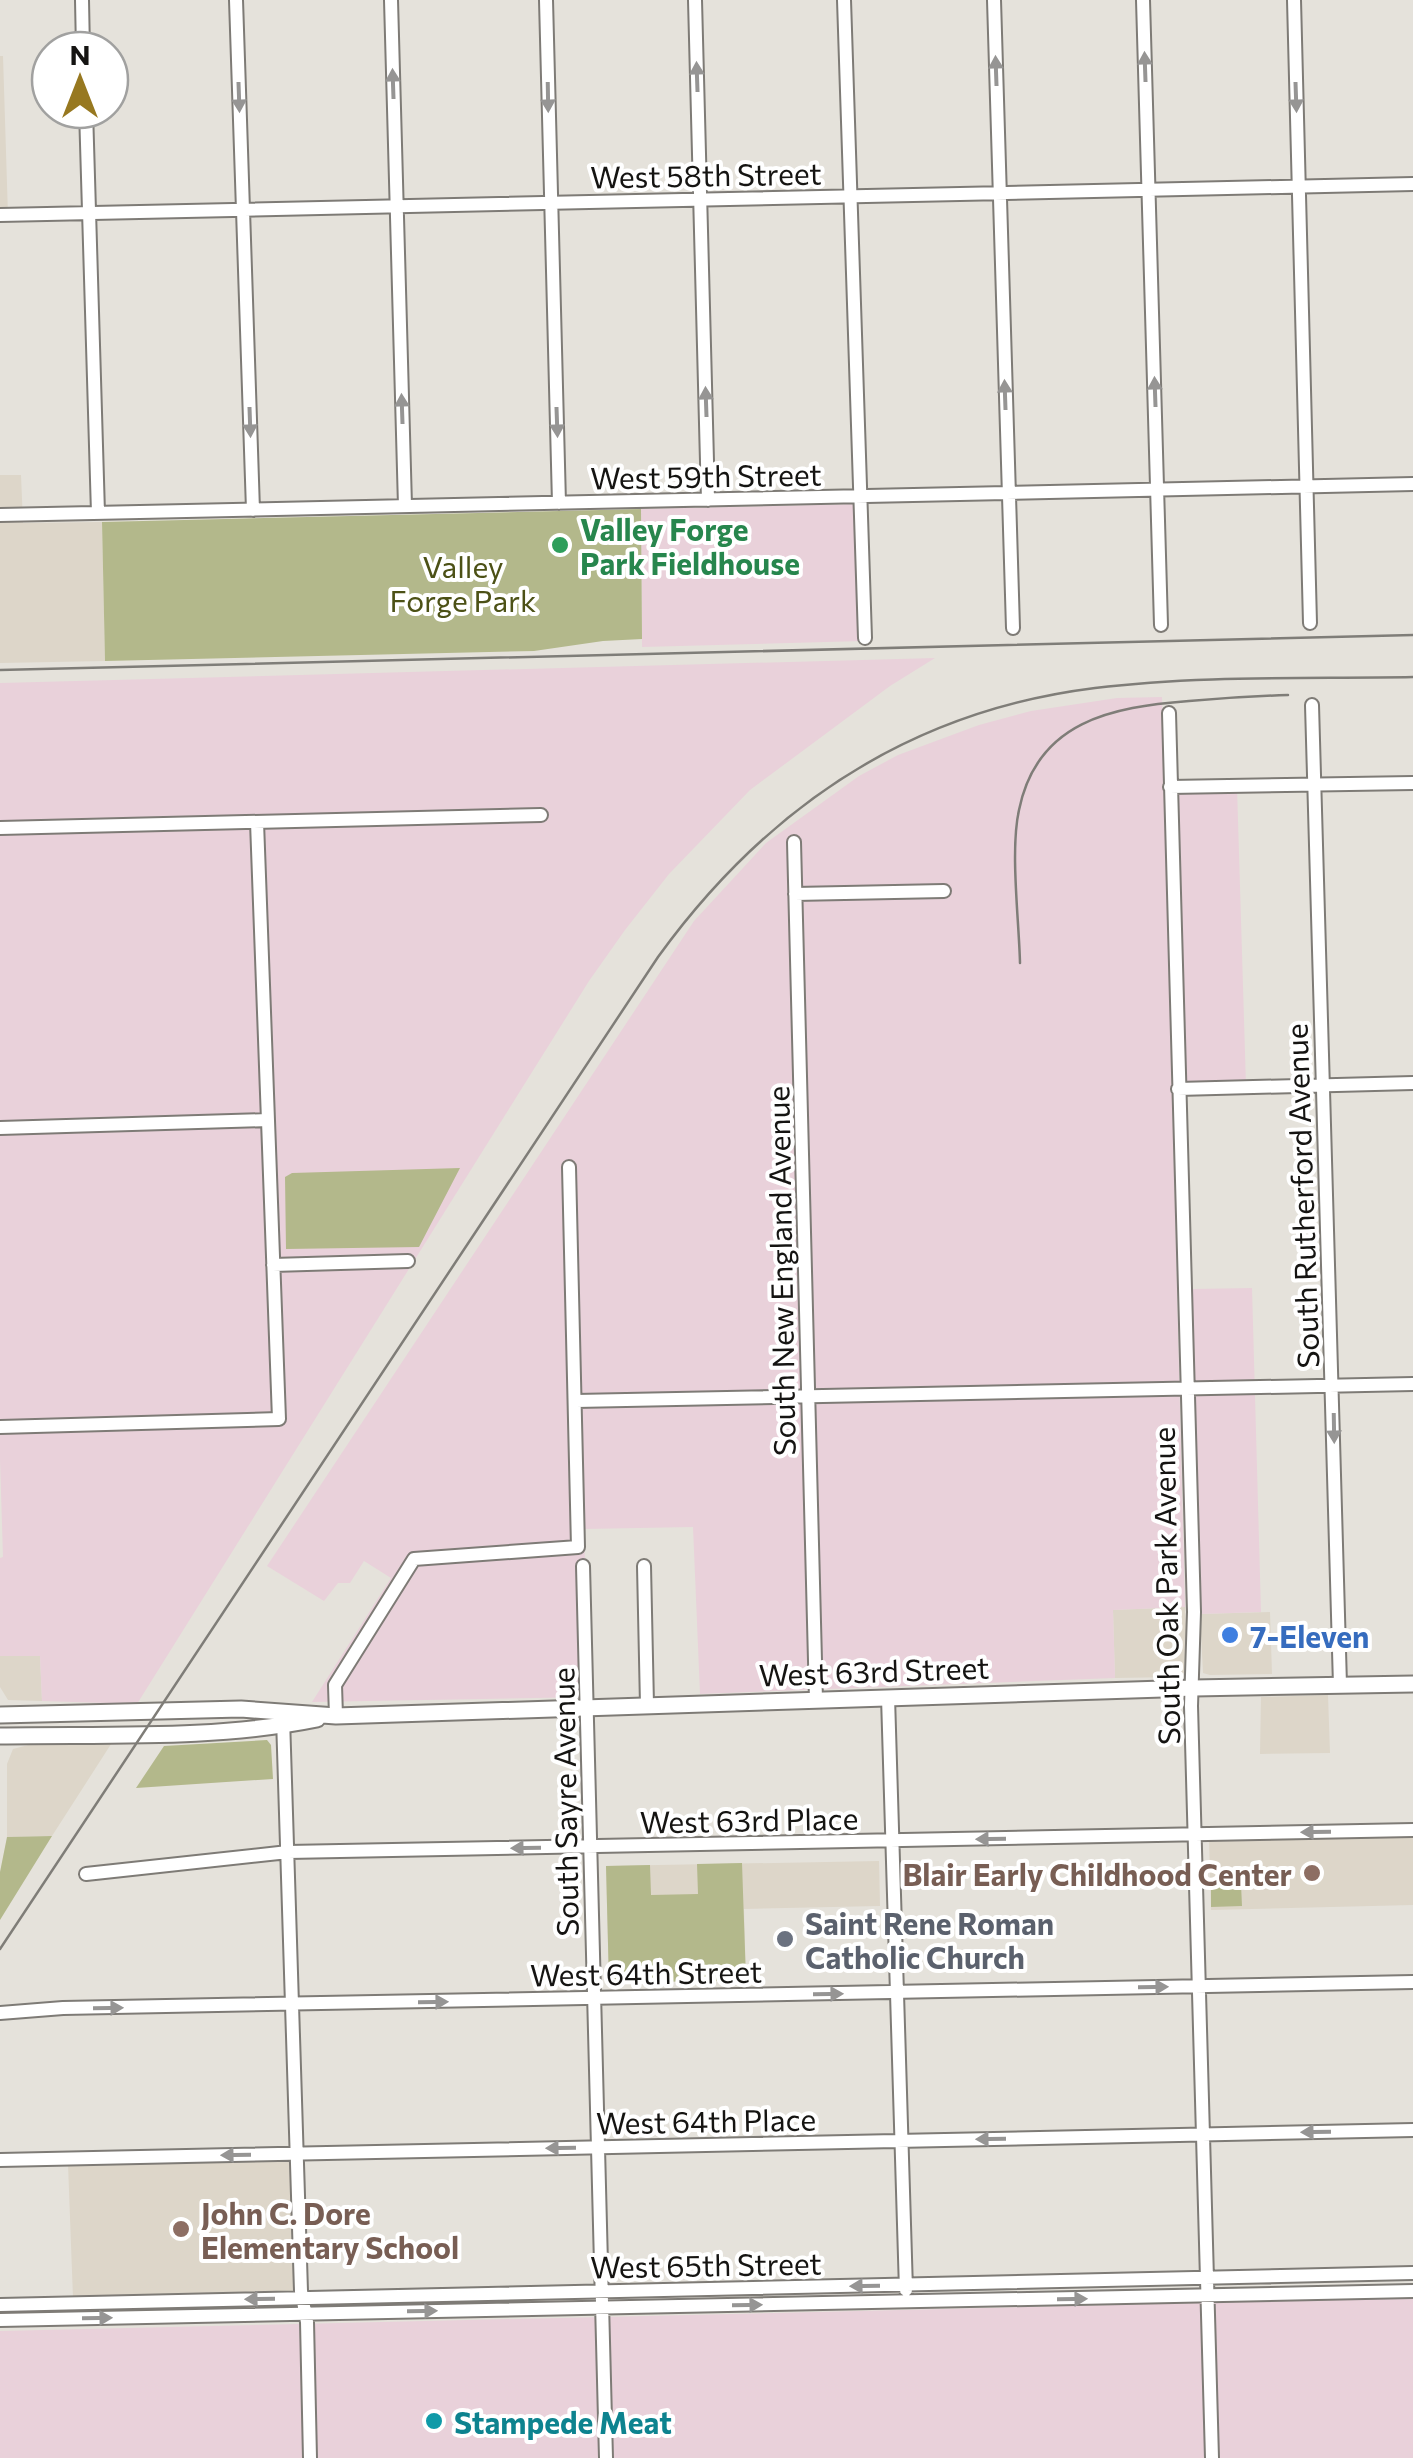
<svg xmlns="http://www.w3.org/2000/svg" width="1413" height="2458" viewBox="0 0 1413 2458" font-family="Commissioner,sans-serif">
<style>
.built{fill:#ddd6c9}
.industrial{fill:#e9d1da}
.green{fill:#b3b88b}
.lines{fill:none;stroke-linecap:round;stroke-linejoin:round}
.minor-casing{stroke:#7e7b76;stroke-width:16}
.major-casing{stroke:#7e7b76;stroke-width:19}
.minor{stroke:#fff;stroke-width:12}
.major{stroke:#fff;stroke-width:15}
.rail{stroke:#7f7d78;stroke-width:2.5}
.oneway{fill:#969594}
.leisure-dot{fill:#2e9e5b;stroke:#fff;stroke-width:4}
.shop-dot{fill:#3f7fe0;stroke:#fff;stroke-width:4}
.education-dot{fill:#8d6e63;stroke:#fff;stroke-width:4}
.worship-dot{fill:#6b7280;stroke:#fff;stroke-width:4}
.culture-dot{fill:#0f9aa8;stroke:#fff;stroke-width:4}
.labels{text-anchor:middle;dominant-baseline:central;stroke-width:8;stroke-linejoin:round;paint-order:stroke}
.street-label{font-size:30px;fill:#151412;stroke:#fff}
.leisure-label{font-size:30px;font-weight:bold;fill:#27864d;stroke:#fff;text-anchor:start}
.park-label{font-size:30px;fill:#4c5116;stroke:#fff}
.shop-label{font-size:30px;font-weight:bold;fill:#366cbe;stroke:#fff;text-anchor:start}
.education-label{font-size:30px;font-weight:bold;fill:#785e54;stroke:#fff;text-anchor:end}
.worship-label{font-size:30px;font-weight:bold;fill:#5b616d;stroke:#fff;text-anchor:start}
.culture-label{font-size:30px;font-weight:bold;fill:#0d838f;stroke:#fff;text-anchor:start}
</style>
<rect width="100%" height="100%" fill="#e5e2db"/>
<path class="built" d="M0,56H3L8,216L0,217Z
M0,475H21L23,523L102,522L105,661L0,663Z
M1185,1607L1188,1666L1184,1673L1176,1677L1115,1678L1113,1610Z
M1270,1612L1272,1674L1210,1675L1203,1673L1200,1614Z
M40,1655L42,1701L8,1700L0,1687V1656Z
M1328,1695L1330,1753L1260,1754L1261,1697Z
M113,1741L52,1836L7,1837V1764L13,1749L36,1743Z
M1413,1836V1905L1211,1910L1209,1840Z
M879,1861L880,1906L744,1909L746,1980L609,1983L606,1866Z
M290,2158L294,2294L73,2298L68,2164Z"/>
<path class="industrial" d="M859,504L863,641L642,647L641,509Z
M935,658L890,686L750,790L669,874L625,930L589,981L137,1704L42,1701L40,1656H0V1558L3,1557L0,1459V683Z
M1162,697L1185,1607L1113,1610L1115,1678L700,1694L693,1527L584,1529L589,1697L312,1702L391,1578L364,1561L350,1583H338L324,1601L267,1566L694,921L766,843L859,776L898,755L979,725L1031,711L1117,698Z
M1237,787L1246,1086L1185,1088L1176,789Z
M1252,1288L1261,1612L1200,1614L1192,1289Z
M1413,2298V2458H0V2331Z"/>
<path class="green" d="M641,509L642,639L603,641L534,651L105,661L102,522Z
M460,1168L419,1247L286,1249L285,1177L292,1173Z
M267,1740L271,1745L273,1779L136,1788L164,1746Z
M52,1836L0,1920V1872L7,1837Z
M742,1863L746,1980L609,1983L606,1866L650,1865L651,1895L698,1894L697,1864Z
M1214,1884H1241L1242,1906L1211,1907V1888Z"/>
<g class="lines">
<g class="minor-casing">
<path id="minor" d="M82,0L83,50
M236,0L253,510
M391,0L405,506
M546,0L559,503
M695,0L708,500
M844,0L865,638
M994,0L1013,628
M1143,0L1161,625
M1294,0L1310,623
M86,110L98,513
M0,215L1413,184
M0,515L1413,484
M1312,705L1340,1685
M1169,713L1194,1612L1191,1706L1212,2458
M1170,787L1413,783
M0,828L541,815
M794,842L816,1700
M795,894L944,891
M1178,1089L1413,1083
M0,1128L268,1120
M273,1265L408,1261
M576,1401L1413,1384
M0,1427L279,1419L257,822
M583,1566L606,2458
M644,1566L647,1705
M888,1697L906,2290
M336,1716L335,1685L414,1559L578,1547L569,1167
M283,1718L301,2291L307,2322L310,2458
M86,1874L288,1852L1413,1830
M0,2013L63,2008L1413,1982
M0,2160L1413,2130
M0,2305L1413,2273
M0,2320L1413,2291"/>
</g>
<g class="major-casing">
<path id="major" d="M0,1715L241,1709L336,1716L1194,1688L1413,1684
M0,1736C105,1734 214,1740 317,1719"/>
</g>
<use href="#minor" class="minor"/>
<use href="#major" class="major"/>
<path class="rail" d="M0,670L1413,635
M1020,963C1019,920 1010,850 1019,810C1037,721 1112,707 1189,701C1222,698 1255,696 1288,695
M0,1949L658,957C766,808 910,711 1095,688C1200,675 1308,679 1413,677"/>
</g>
<defs><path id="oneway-solid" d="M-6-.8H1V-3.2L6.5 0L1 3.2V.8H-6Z" transform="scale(2.5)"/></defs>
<g class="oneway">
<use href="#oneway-solid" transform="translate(1145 67) rotate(-92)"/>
<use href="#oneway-solid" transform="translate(996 71) rotate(-92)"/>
<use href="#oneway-solid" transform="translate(697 77) rotate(-92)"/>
<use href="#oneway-solid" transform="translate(393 84) rotate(-92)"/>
<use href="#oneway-solid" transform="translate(239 97) rotate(88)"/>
<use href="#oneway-solid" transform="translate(548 97) rotate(89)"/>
<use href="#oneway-solid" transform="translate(1296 97) rotate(88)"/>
<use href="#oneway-solid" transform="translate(1155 392) rotate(-92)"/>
<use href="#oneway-solid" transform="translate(1005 395) rotate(-92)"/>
<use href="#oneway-solid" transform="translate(706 402) rotate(-92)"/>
<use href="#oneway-solid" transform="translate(402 409) rotate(-92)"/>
<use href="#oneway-solid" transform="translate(250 422) rotate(88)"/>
<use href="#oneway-solid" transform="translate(557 422) rotate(88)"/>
<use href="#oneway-solid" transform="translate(1334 1428) rotate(89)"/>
<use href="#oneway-solid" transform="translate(1316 1832) rotate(179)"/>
<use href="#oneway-solid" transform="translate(991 1839) rotate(179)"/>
<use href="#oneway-solid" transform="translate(526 1848) rotate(179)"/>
<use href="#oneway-solid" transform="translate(1153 1987) rotate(-1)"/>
<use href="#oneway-solid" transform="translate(828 1994) rotate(-1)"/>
<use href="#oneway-solid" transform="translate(433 2002) rotate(-1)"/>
<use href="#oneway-solid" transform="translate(108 2008) rotate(-1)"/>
<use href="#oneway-solid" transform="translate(1316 2132) rotate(179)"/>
<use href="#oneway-solid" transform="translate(991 2139) rotate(179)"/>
<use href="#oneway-solid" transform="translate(561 2148) rotate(179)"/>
<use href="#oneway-solid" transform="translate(236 2155) rotate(179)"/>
<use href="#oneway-solid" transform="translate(865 2286) rotate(179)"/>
<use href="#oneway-solid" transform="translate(260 2299) rotate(179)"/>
<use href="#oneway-solid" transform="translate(1072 2299) rotate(-1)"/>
<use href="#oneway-solid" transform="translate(747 2305) rotate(-1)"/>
<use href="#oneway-solid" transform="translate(422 2311) rotate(-1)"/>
<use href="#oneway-solid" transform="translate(97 2318) rotate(-1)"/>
</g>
<circle class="leisure-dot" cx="560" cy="545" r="10"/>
<circle class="shop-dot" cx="1230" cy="1635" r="10"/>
<g class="education-dot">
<circle cx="1312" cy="1873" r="10"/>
<circle cx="181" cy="2229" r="10"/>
</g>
<circle class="worship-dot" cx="785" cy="1939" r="10"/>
<circle class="culture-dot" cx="434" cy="2421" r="10"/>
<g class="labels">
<g class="street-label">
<text transform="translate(706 174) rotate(-1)">West 58th Street</text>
<text transform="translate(706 475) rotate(-1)">West 59th Street</text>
<text transform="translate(1301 1196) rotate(-92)">South Rutherford Avenue</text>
<text transform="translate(780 1271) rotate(-91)">South New England Avenue</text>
<text transform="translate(1165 1586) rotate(-91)">South Oak Park Avenue</text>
<text transform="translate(874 1670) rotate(-2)">West 63rd Street</text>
<text transform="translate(564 1802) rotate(-91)">South Sayre Avenue</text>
<text transform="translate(749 1819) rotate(-1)">West 63rd Place</text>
<text transform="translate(646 1972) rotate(-1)">West 64th Street</text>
<text transform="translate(706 2120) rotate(-1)">West 64th Place</text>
<text transform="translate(706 2264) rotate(-1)">West 65th Street</text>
</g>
<g class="leisure-label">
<text x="580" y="528">Valley Forge<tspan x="580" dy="34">Park Fieldhouse</tspan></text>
</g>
<g class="park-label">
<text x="463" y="565">Valley<tspan x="463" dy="34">Forge Park</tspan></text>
</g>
<g class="shop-label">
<text x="1250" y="1635">7-Eleven</text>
</g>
<g class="education-label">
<text x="1292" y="1873">Blair Early Childhood Center</text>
<text x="201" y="2212" text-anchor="start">John C. Dore<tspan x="201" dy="34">Elementary School</tspan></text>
</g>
<g class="worship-label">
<text x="805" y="1922">Saint Rene Roman<tspan x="805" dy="34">Catholic Church</tspan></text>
</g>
<g class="culture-label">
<text x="454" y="2421">Stampede Meat</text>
</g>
</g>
<g transform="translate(80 80)"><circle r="48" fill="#ffffff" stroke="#a1a1a0" stroke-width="2.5"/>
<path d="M0-8L18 38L0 25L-18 38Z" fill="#977820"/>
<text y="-15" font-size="28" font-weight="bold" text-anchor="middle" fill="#151412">N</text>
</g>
</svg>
